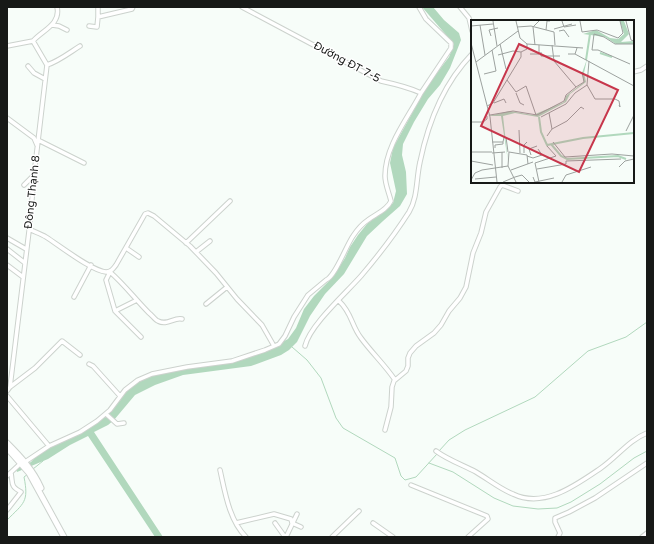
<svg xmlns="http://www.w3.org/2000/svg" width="654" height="544" viewBox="0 0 654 544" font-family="'Varela Round',sans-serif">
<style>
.water{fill:#b1d8bd}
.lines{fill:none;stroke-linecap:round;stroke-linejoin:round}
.stream{stroke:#b1d8bd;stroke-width:1}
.minor-casing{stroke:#ccd2cd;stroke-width:5.5}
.secondary-casing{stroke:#ccd2cd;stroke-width:7}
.minor{stroke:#fff;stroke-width:3.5}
.secondary{stroke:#fff;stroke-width:5}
.labels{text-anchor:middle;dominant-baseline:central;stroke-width:3;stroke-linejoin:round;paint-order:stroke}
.street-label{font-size:11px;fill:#171917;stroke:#fff}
.inset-river{fill:none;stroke:#b1d8bd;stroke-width:2}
.inset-road{fill:none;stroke:#9da29f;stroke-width:1}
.view{fill:#c7364b;fill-opacity:0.15;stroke:#c7364b;stroke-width:2}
.inset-edge{fill:none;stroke:#171917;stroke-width:2}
</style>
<rect width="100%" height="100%" fill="#f7fdf9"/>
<path class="water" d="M422,7H433L444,20L459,33L461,40L450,68L440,85L428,99L414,122L403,144L402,155L406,172L407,194L400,206L383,221L367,236L344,274L325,294L310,316L297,342L289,350L281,355L251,366L183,375L155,385L135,395L114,420L108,425L94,432L163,537H155L88,436L70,445L48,459L17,472L16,469L31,462L39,453L101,419L131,386L148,376L259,354L288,339L296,328L304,309L314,296L332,278L345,258L350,247L358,235L367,224L393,203L396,191L390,163L393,148L427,86L449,57L454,44Z"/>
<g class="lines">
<path class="stream" d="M292,347L307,360L321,378L336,418L343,428L395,458L401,476L405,480L416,477L437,454
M439,451L449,440L465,430L535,397L588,351L626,337L647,322
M429,463L453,472L494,498L513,506L538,509L557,508L571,502L600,484L634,458L647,451
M33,469L43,461
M7,520C24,503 29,502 24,477L28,474"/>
<g class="minor-casing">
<path id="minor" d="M98,7V17
M419,7L426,19L451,43V48L421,93
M460,7L469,18L472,31
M52,25L59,26L67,30
M89,26L97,27L98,17L132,9L133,7
M7,46L33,41
M47,65C59,61 69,53 80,46
M28,66L34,73L45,79
M633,72L641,70L647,66
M7,118L34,138L37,145
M38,140L84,163
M24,185L34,175
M29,229C35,232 41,234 46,237C60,246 92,271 106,272C111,272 113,269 116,265L145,214L148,213L154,216L190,246L216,273L237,299L262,325L274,346
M7,238L26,249
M186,243L230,201
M126,248L139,257
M7,249L25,263
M196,252L210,241
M7,265L23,277
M74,297L91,265
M339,301C352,313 351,325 361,338C372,353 385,365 395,380
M206,304L227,287
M115,311L137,300
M141,337L115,311L106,280L110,272C124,284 135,299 149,313C152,315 155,320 158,321C167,326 174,317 182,319
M305,346C310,325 346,293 361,276C378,256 395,234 409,212C418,197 416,179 420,162C428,123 444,83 472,54
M89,364L93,366L120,396
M10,387L35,368L62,341L80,355
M7,391L10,387L30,223L34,175L47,65L33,41C43,30 61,24 57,7
M7,396L49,446
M106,414L117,424L124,423
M385,430L391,407L392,387L394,381L406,371L408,366V358L410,353L416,346L434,333L441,325L449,311L460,298L466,287L473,253L481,233L486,212L500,187L502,185L518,191
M436,451C448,460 463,465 476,472C488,479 500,489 513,494C544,509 576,485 601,468C617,457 629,440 647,433
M25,462L49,446L80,432L97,421L110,410L125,390L138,380L152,374L187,367L232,361L265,350L279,344L285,336L294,317L308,295L326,280C335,277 346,246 353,236C357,230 362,224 368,220C376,214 387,210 391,201C389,193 385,184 385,176C385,146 408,118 421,93C408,87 395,84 381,81L242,7
M220,470C225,492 229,520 246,537
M7,476L21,463
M411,485L487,516L488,519L468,537
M7,510L21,492C10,486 13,484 11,473
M236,523L274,514L291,519L292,523L301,527
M275,523L285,537
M373,523L393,537
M286,537L297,514
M332,537L359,511
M558,537L560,533L555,522V518L569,512L595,498L647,463
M642,537L647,533"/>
</g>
<g class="secondary-casing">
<path id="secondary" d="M7,443C21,457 33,470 41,488
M7,448L29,473L64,537"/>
</g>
<use href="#minor" class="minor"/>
<use href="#secondary" class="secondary"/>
</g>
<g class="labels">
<g class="street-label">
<text transform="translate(347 62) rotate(28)">Đường ĐT 7-5</text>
<text transform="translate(32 192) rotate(-84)">Đông Thạnh 8</text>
</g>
</g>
<g transform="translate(471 20)">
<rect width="163" height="163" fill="#f7fdf9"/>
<path d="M149,1H153L158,14L150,22L163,21V24H145L134,17L112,14L125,10L139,18L147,19L153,14ZM116,39L113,53L115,62L99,74L95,82L67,97L44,93L32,96L37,141L30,96H17L39,91L62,95L93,82L95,76L113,62L111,53Z" fill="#b1d8bd"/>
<path class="inset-river" d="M129,33L141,37M115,40L119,14M68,97L70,112L76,125L112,118L163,113M80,124L90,136L96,139L147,136L155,139"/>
<path class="inset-road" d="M22,1L26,26M45,1L49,18L56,24M91,1L93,7L105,5M109,1L111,12L126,10L147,18L152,13L149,1M155,1L160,20L163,21M9,5L14,35M0,6L22,4M46,7L60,6L83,12L84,25M83,9L101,4M75,10L76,1H79M88,11L93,10L98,17M20,16L18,10L27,8M0,23L19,97L26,162M29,24L35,49M56,24L112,28M64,25L62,7L68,1M121,30L123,14L133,17L144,24H163M121,30H127L159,44M70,32V36H89M59,34H68V25M97,34H104L106,28M104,34L163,66M27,35L42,31L50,32M5,42L47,11M13,54L25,51L21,30M36,60L45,72L55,66L65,95M116,65L124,79H144L148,81L149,87L148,85M105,67L113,62L111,52M45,73L49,83L53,85M23,83L33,79L35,83M16,86L22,83L50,37V32L56,29V24M78,93L81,109M19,95L42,91L66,95L93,81L95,75L105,67L83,41L81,25M70,97L95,84L104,73L116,65L118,41M0,102H12L16,99V96M48,110L49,133M155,111L163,95M76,116L81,109L96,101L110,87L113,89M35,117L37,132M21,122H32L33,117M82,122L94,137L141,134L163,136M24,128V125L32,124V122M0,132H21M31,132V148M21,133L34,132M53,133V125L56,122M60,135L58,129L66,126M56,136L62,138L71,135L67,129M0,141L22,145M64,143L85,136L76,126M64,143L68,162M37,146L38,132L56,135L57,144M37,146L45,162M148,147L154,141L163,139M66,149L95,144V141L150,139M40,150L62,142M44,157L51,155L58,162M62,157L64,162L83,158M4,159L25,157M0,160L4,153L11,150L37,146M32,162L44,157M91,162L95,155L120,147"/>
<path class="view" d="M48,24L147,70L108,152L10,106Z"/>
<rect width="163" height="163" class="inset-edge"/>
</g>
<rect width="654" height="544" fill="none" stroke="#171917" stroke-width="16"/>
</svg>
